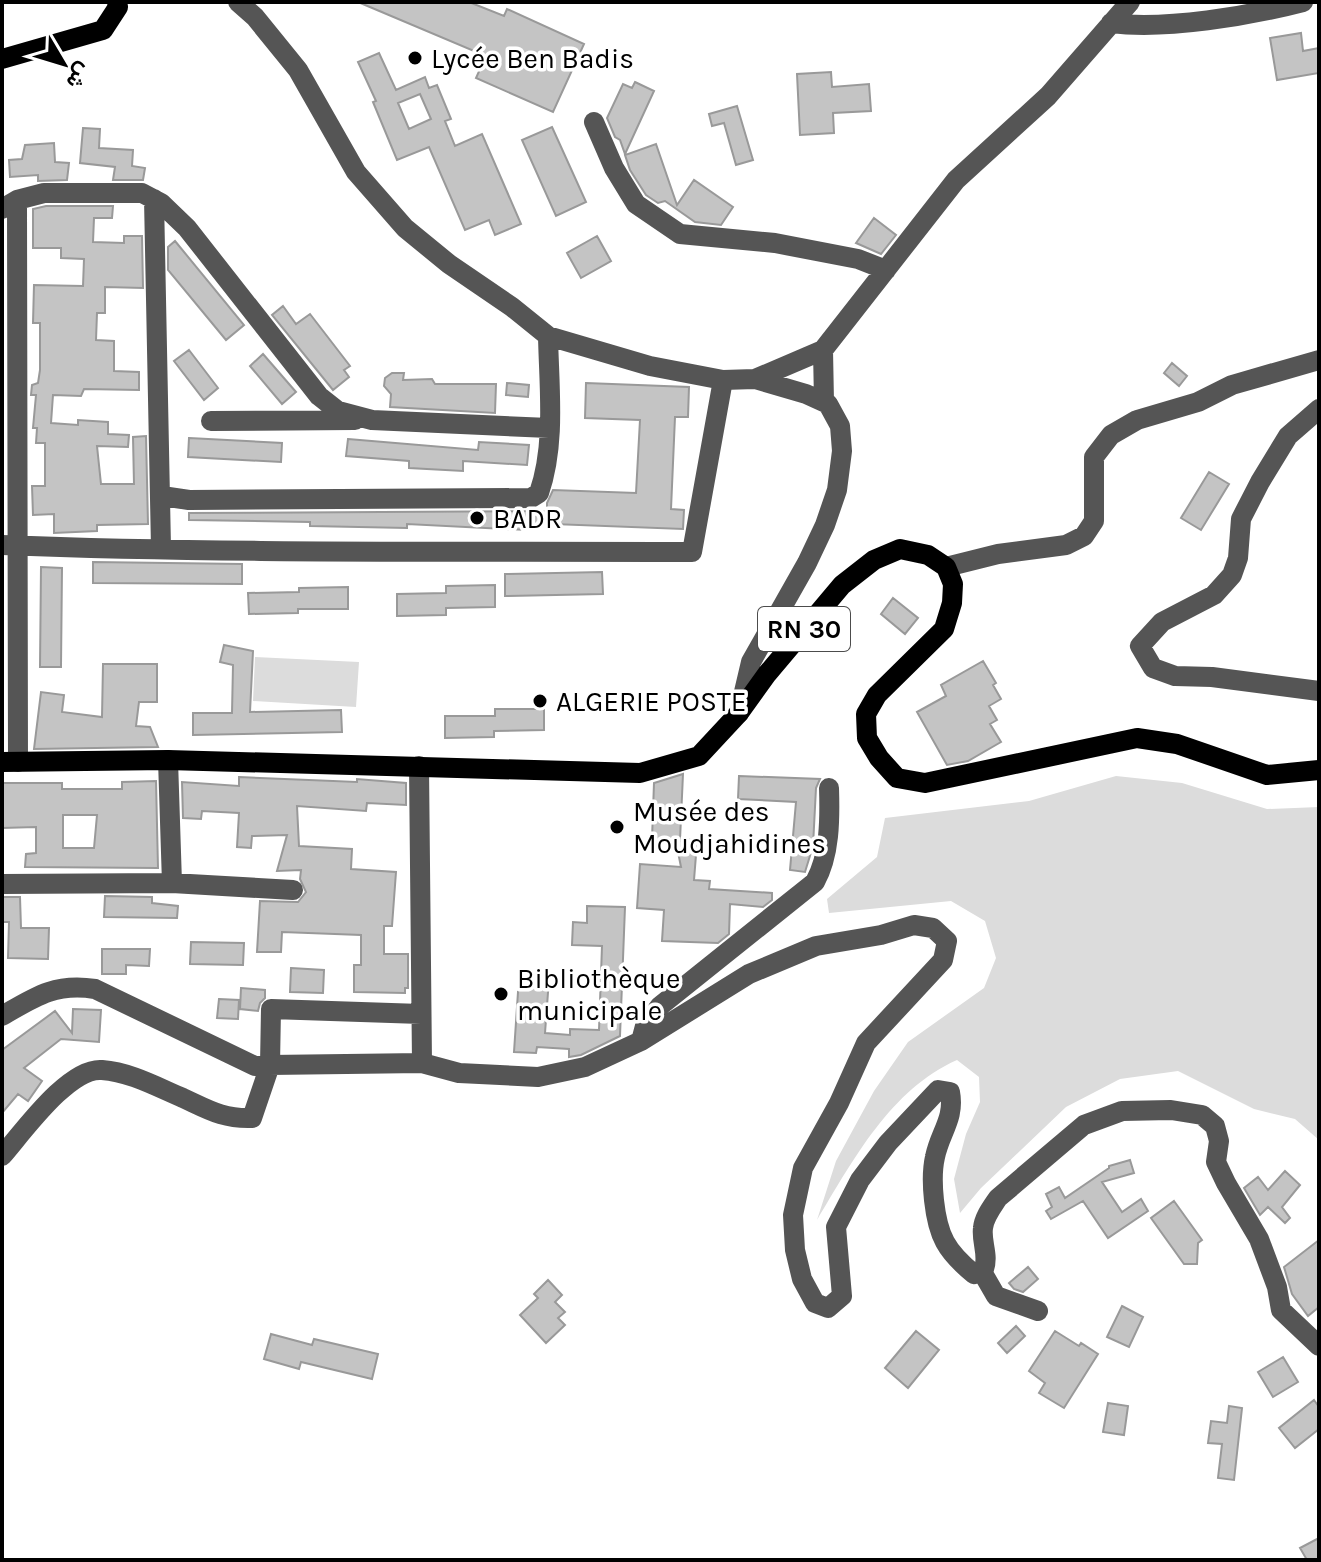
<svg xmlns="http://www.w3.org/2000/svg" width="1321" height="1562" viewBox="0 0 1321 1562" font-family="Karla,Vazirmatn,sans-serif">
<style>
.green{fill:#dcdcdc}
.building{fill:#c4c4c4;stroke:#999;stroke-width:2;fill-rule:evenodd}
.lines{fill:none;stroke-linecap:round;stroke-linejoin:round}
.minor{stroke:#555;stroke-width:20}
.major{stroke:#000;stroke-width:20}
.poi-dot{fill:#000;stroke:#fff;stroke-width:3}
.labels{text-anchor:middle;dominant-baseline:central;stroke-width:7;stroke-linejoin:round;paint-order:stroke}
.shield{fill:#fff;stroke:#4c4c4c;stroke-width:2}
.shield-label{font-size:26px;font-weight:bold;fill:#000}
.poi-label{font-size:28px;fill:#000;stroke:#fff;text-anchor:start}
</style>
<rect width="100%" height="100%" fill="#fff"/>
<path class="green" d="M255,657L359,662L356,707L253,701Z
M1116,776L1182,783L1267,809L1319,807V1140L1295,1119L1254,1109L1178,1071L1120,1079L1066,1107L981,1188L960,1213L954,1179L966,1134L980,1102L979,1077L957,1060C891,1089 853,1160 817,1220L836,1161L874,1091L908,1042L984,988L996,958L985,921L951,901L829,913L827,899L877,857L885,818L1029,801Z"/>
<path class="building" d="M358,2H469L504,16L507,9L584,44L553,112L476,78L486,56Z
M1301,33L1303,51L1319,48V73L1277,80L1270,38Z
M379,53L396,90L425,77L429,88L437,85L451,119L445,121L455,146L482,134L521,224L495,235L489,220L465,230L429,147L397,160L373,102L376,101L358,62ZM420,94L431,119L409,129L398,103Z
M831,72L832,87L869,84L871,111L833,113L834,133L800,135L797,74Z
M635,82L654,91L625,154L620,140L615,137L607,118L623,84L632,88Z
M737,106L753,160L736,165L724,123L712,126L709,114Z
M552,127L586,202L556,216L522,140Z
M83,128L100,129L99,148L133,150L132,166L145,168L143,180H113L115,167L80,163Z
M54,143L55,162L69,163L67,180L38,181V175L10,177L9,160L22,159L25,145Z
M656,144L677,205L694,180L733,207L721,225L695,222L665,201L658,203L646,195L630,170L625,155Z
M46,206H113L112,218H94L93,242L124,243V236H142L143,288L105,287V313H97L96,340L114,341V371L139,372V390L84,389L81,396L53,395L51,423L78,425V420L108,422V434L129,435L128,447L97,446L101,484H134L133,437L146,436L148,524L97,525V531L54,533V514L33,515L32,486H45V443H36L37,428H33L36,395H31L32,385L38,383L40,370V323H33L34,285L83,286L84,259L61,258V248H33V209Z
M874,218L896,235L881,254L856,243Z
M597,236L611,261L581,278L567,253Z
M175,241L244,325L226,340L168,270V247Z
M283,306L296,324L310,314L350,366L344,370L349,377L333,390L272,315Z
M189,350L218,388L204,400L174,361Z
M263,354L296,392L282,404L250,366Z
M1172,363L1187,376L1179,386L1164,373Z
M392,373H404L403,380L432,379L435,384H496L495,413L390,407L391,394L384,386L385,378Z
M507,383L529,385L528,397L506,395Z
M586,383L689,387L688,417H675L671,509L684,510L683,529L527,523V530L407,524V528L310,526V522L189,520V513L547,511V503L553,490L636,493L640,420L585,418Z
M189,438L282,443L281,462L188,457Z
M348,439L478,450L479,442L529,445L527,465L463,461V471L409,468V461L346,456Z
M1209,472L1229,484L1201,530L1181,518Z
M93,562L242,564V584L93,583Z
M41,567L62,568L61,667H40Z
M602,572L603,594L505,596V574Z
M495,585V607L446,608V615L397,616V594L446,593V586Z
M348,587V609H298V613L249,614L248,593L299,592V588Z
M893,598L918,618L905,634L881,614Z
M224,645L253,651L250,712L341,710L342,732L193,735V713H232L233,665L220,662Z
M983,661L996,683L993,685L1001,699L989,706L997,720L990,724L1001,742L968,761L947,765L917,712L946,696L941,685Z
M103,664H157V702H139L136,726L150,727L158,747L34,749L41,692L64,695L62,712L102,717Z
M495,709H544V730L494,731V737L445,738V716H495Z
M683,774L680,840L652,839L654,783Z
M739,776L820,779L816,788L813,846L805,872L790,870L796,802L738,799Z
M239,777L357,782V779L406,783V805L367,803L366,811L297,806L299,846L352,849L351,869L396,872L392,926H384V954H408V988H405V993L354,992V965H361V935L282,932L281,952H257L260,901L298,902L306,892L300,879L301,870L277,871L287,835L252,836L251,848L237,847L239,813L202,811L201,819L183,818L182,782L239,786Z
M156,781L158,868L25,867L26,854L36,853V827L2,828V783H62V789H122V782ZM63,815H97L94,848H63Z
M708,836L711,853L696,855L694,880L710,881L709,889L772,893V900L763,907L730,904L729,934L718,943L662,941L664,910L637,908L640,864L681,867L676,842Z
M105,896L152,897V903L178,906L177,918L104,917Z
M2,897H20L21,928H49L48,959L8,958L9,922H2Z
M587,906L625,907L620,1036L581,1055L569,1057V1049L537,1047L536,1053L514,1052L519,977L549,979L545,1033L570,1035V1029L599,1030L602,946L572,945L573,922L587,923Z
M191,942L244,943L243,965L190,964Z
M102,949H150L149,966L126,965V974H102Z
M291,968L324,970L323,993L290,992Z
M241,988L265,990V998L260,1003L258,1011L240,1009Z
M219,999L239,1000L238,1019L217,1018Z
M73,1009L101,1010L99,1042L61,1039L24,1068L42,1081L28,1101L18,1094L2,1113V1050L55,1011L72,1033Z
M1130,1160L1134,1173L1102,1182L1122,1212L1141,1199L1148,1211L1108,1238L1083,1201L1051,1219L1046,1211L1052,1207L1046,1194L1059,1187L1065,1198L1109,1168V1166Z
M1285,1171L1300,1185L1282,1207L1290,1218L1285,1223L1268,1207L1260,1215L1244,1188L1258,1177L1268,1190Z
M1174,1201L1202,1240L1198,1243L1197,1264H1184L1151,1218Z
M1319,1240V1307L1308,1316L1292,1294L1284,1267Z
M1028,1267L1038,1279L1023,1292L1014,1289L1009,1283Z
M548,1280L562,1295L555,1302L565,1312L558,1318L565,1325L546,1343L520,1315L538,1298L534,1294Z
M1122,1306L1143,1317L1129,1347L1107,1337Z
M1016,1326L1025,1336L1007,1353L998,1343Z
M916,1331L939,1350L908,1388L885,1368Z
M1055,1331L1079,1346L1081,1343L1098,1354L1064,1408L1039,1393L1045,1383L1029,1371Z
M271,1334L312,1345L314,1339L378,1354L372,1379L301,1362L299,1369L264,1359Z
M1283,1357L1298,1382L1273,1397L1258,1372Z
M1314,1400L1319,1407V1429L1295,1448L1279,1428Z
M1108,1403L1128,1406L1124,1435L1103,1432Z
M1229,1406L1242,1408L1234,1480L1218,1478L1222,1444L1208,1443L1211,1421L1227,1423Z
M1319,1538V1560H1307L1300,1548Z"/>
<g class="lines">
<path class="minor" d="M238,2L255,17L298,70L356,172L405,228L449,264L512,307L548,336L650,366L723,380L755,379L806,394L828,404L840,426L842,451L837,490L825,525L807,563L751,662L739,713
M1111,23C1166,30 1249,16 1303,2
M594,122L614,168L636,204L680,234L775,243L858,259L886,270
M154,199L161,548
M17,200L18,762
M2,209L17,200L44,193H142L161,203L187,228L319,396L338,411L372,420L549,428
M823,350L956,180L1048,96L1130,2
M755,379L823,350L824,402
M1319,409L1288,436L1260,482L1241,519L1238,558L1232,575L1214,595L1162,622L1140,646L1153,668L1175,676L1212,677L1319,691
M211,421L355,420
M162,496L189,500L531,498L539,493C556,444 549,387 548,336
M2,545C232,554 462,551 692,552L723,380
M946,567L998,554L1066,545L1084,536L1094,521V457L1111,435L1137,420L1198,402L1232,385L1319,360
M168,760L172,883
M419,766L422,1063
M2,884L172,883L293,890
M2,1016C36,996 55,983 95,989L255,1066L270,1065L271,1009L421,1014
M641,1041L645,1026L660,1006L815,882C830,855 830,819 829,788
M2,1156C23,1132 69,1067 102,1070C130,1072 157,1087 183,1098C209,1110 223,1119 252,1118L270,1065L422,1063L459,1073L538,1077L585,1067L641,1041L749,974L816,946L881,935L914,925L933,928L947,941L943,960L866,1043L839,1103L803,1168L793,1215L795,1250L802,1279L815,1303L828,1308L842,1296L836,1227L860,1180L888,1143L938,1090L950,1092C955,1119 940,1132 935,1157C930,1179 934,1222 945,1242C952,1255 963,1265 974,1274L984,1269C989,1255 981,1242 983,1228C984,1217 992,1207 998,1198L1084,1125L1122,1111L1171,1110L1202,1115L1215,1126L1219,1141L1216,1162L1226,1183L1259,1239L1277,1287L1281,1310L1319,1346
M981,1270L996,1296L1038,1311"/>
<path class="major" d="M2,59L103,30L118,7L117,2
M2,762L168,760L640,773L699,756L739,713L767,674L842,585L874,560L900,549L928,555L946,567L953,584L952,603L944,629L877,695L866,714L867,738L879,758L897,778L925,783L1137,738L1177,744L1267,775L1319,770"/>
</g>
<g class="poi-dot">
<circle cx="415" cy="58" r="8"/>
<circle cx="477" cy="518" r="8"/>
<circle cx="540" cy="701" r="8"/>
<circle cx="617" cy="827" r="8"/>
<circle cx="501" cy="994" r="8"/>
</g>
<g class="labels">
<rect class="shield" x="758" y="607" width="92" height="44" rx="6"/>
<g class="shield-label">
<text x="804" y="629">RN 30</text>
</g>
<g class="poi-label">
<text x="431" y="58">Lycée Ben Badis</text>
<text x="493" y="518">BADR</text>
<text x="556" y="701">ALGERIE POSTE</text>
<text x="633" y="811">Musée des<tspan x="633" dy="32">Moudjahidines</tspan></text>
<text x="517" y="978">Bibliothèque<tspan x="517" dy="32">municipale</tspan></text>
</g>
</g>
<rect width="1321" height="1562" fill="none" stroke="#000000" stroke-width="8"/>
<g transform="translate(64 64) rotate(128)" stroke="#ffffff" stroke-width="6" paint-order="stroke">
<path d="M0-6L14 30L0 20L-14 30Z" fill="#000000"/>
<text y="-12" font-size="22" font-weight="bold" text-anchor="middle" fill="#000000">ش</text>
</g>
</svg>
